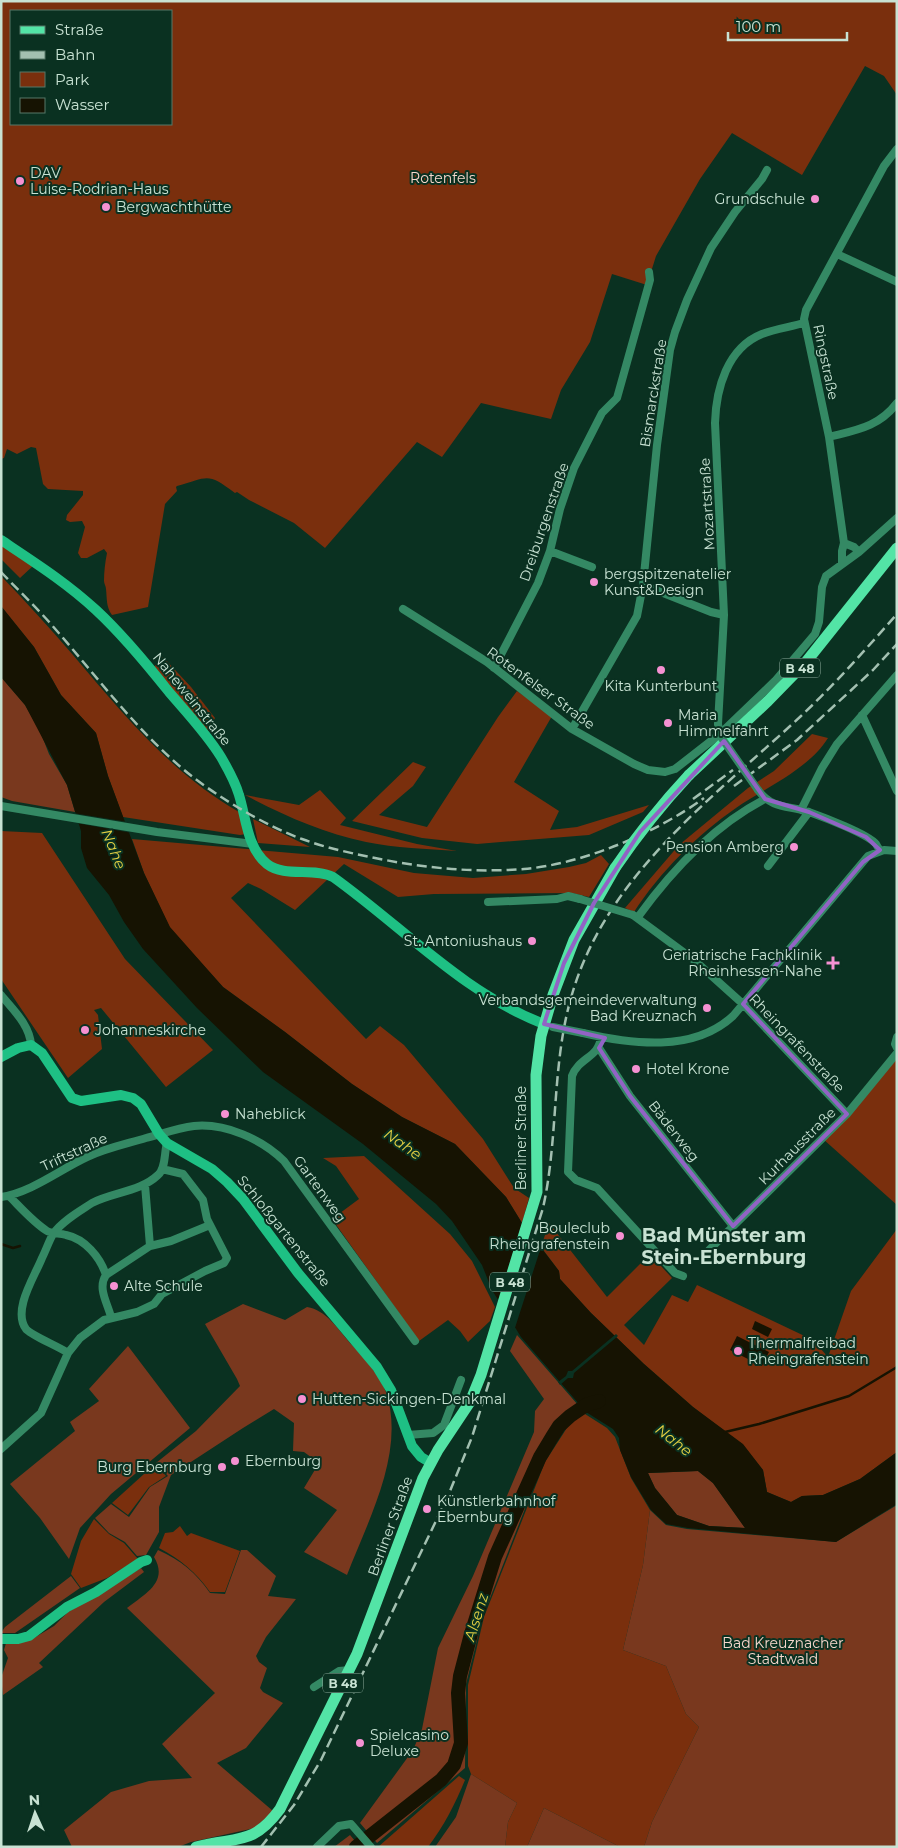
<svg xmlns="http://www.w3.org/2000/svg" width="898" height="1848" viewBox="0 0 898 1848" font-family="Montserrat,sans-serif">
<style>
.green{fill:#7a2f0d;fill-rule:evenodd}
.forest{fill:#79381e}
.water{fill:#161302;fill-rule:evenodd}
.pier{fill:#0a3121}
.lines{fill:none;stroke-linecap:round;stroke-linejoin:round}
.stream{stroke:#161302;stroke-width:2.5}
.river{stroke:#161302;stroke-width:14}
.street{stroke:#348964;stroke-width:8}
.secondary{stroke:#1ec084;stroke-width:10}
.primary{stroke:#53e4a6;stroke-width:11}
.rail{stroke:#a3c0b1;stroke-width:2.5;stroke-dasharray:10 5;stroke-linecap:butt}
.street-bridge{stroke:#348964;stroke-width:8}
.primary-bridge{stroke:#53e4a6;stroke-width:11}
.marked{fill:none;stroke:#9263c5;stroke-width:4;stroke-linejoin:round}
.poi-dot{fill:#f591d2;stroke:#0a3121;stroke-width:2}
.labels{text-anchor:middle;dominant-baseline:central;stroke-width:4;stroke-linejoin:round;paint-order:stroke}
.shield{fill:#0a3121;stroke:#8fad9e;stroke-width:1}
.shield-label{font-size:12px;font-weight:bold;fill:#c8e2d3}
.poi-label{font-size:14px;fill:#c8e2d3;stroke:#0a3121;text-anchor:start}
.park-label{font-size:14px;fill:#f7d7cc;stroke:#0a3121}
.street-label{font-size:14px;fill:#c8e2d3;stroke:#0a3121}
.water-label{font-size:15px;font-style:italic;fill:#e2cf43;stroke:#0a3121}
.district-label{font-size:19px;font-weight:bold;fill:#c8e2d3;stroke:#0a3121}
</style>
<rect width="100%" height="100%" fill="#0a3121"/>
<path class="green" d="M1,1H897V95L884,76L865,66L802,175L732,133L700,179L656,256L647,285L612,274L590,342L561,390L551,419L481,403L442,457L417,442L325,548L294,523L249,500L237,492L235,493C207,472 209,477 177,486L176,487L177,491L165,504L148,607L112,615C106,607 107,598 106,589C106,586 104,584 104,581C104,572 105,563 107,553L104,549L87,558H81L78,553L85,527L82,521L70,522L66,520L67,515L83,495V491L48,489L43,484L36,448L31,447L17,454L7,449L4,458L1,459ZM11,11H171V124H11Z
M1,544L34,565L20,578L1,559Z
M1,576C26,602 50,628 73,655C123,714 171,773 239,812L246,834L240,835L123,817L108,776L96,733L61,695L34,647L1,606Z
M163,657L191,687L215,718L208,731L153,668Z
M517,691L552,716L514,782L559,811L550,830L577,827L649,805L643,812L589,835L477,844L422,838L352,821L413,762L426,767L413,786L379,815L427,827L498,717Z
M812,734L828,738C809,769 765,788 736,808C697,835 660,872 634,912L625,908L679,845L748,788L774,771Z
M320,790L346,818L340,825L417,844L457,851C426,849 396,848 366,842C323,833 283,815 245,795L299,805Z
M253,819L310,847L258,843Z
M1,831L42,833L125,959L213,1050L166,1087L101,1008L94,1010L98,1015L102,1049L68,1078L1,979Z
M132,839L338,857L414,873L473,878L526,874L569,867L586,863L601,855L609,864L589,897L572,893L434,894L398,897L344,864L295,910L261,889L248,883L231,898L366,1039L380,1026L404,1045L483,1139L514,1188L529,1198L522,1223L506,1197L455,1144L402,1117L352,1084L285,1032L223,987L170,928L144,873Z
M897,1051V1205L823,1139Z
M364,1156L450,1234L472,1261L495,1307L490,1321L468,1342L460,1331L448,1320L419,1341L332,1219L359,1199L336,1166L323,1158Z
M549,1223L607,1297L650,1254L672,1278L624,1325L644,1345L672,1295L688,1302L697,1285L813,1340L828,1357L851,1291L897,1229V1452L860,1479L823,1495L802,1496L791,1502L767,1492L763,1470L743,1445L693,1407L644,1364L591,1313L560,1279L559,1271L541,1247Z
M585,1414L607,1428L615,1437L631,1478L650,1510L643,1565L623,1650L666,1666L686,1714L699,1727L652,1822L644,1847H620L544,1808L527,1847H505L508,1822L517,1803L471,1774L468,1766V1685L484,1617L545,1462L572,1420Z
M155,1464L166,1476L149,1487L128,1515L112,1503Z
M94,1519L109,1534L124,1543L138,1559L107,1578L81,1588L71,1574L81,1541Z
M180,1526L187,1536L191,1533L240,1551L225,1592H210C196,1572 180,1559 159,1548L165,1533L173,1532Z
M459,1776L465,1780C455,1804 444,1826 428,1847H378Z"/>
<path class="forest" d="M1,677L25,705L40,731L49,754L67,785L75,812L12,801L1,797Z
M243,1304L285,1320L307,1307C326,1310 338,1329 350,1343C362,1355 380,1376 386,1392C406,1452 368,1520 347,1575L304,1552L337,1510L304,1488L319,1463L304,1452L293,1451L294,1423L274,1409L243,1428L171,1475L159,1507V1532L146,1555L137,1556L125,1542L109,1533L95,1518L111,1504L129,1517L150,1487L168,1476L156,1463L196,1431L240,1386L237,1379L205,1324Z
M517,1335L578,1405L582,1411L570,1419L544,1460L483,1616L466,1684L465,1768L377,1843L360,1823L413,1750L422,1729L438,1648L473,1576L534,1432L535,1411L544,1399L510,1351Z
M128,1346L190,1428L111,1494L80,1528L69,1559L40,1518L10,1484L75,1431L70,1422L99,1401L89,1389Z
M698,1471L713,1483L745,1528L709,1526L677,1515L655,1488L648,1473Z
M897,1505V1847H644L652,1822L699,1727L686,1714L666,1666L623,1650L643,1565L650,1510L666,1525L687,1529L836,1542Z
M158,1550C181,1560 196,1573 210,1593L225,1594L241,1550H247L276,1576L268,1596L296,1599L266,1637L256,1656L259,1662L267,1668L260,1688L263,1692L283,1703L246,1748L217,1763L273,1811L255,1828L191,1842L178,1847H72L64,1830L111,1792L149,1781L192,1778L162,1744L215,1693L127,1608C145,1594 169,1582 154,1557Z
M141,1568L144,1572L104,1602L39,1663L43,1667L3,1695L1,1678L8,1658L4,1650L6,1643L34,1638L54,1626L68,1612Z
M71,1576L80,1588L15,1633H1L5,1627Z
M471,1774L517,1803L508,1822L505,1847H435L456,1817Z
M544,1808L620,1847H527Z
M350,1835L360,1847H334Z"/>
<path class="water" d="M1,606L34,647L61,695L96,733L108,776L144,873L170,927L223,987L285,1032L352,1084L402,1117L455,1144L506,1197L522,1223L559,1271L560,1279L591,1313L644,1364L693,1407L743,1444L763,1470L767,1492L791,1502L802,1496L823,1495L860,1479L897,1452V1504L836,1542L688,1528L666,1524L651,1510L631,1477L620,1450L619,1438L613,1429L586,1412L521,1337L492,1290L482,1265L452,1221L436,1204L363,1144L263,1072L197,1008L143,949L124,922L109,895L87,868L81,848V831L67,785L25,705L1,677ZM698,1471L713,1483L745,1528L709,1526L677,1515L655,1488L648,1473Z
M755,1321L772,1329L768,1337L752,1329Z
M737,1336L769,1352L762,1366L730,1350Z"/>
<path class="pier" d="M73,813L128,822L132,833L76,823Z
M523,1220L542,1244L514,1331L497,1303Z
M616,1334L618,1336L574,1373L573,1378H568L560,1385L558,1382L566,1376L568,1371H572Z"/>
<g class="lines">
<path class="stream" d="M1,1244L13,1248L20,1246
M725,1432L759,1424L849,1396L897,1367"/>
<path class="river" d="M356,1847L441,1780L454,1765L461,1743L458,1693L460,1676L471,1634L495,1557L540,1457L552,1437L559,1426L570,1416L586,1405L599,1401"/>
<path class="street" d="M837,254L897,282
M829,437C856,430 879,427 897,403
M844,543L829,437L804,319L806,310L884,166L897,149
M550,551L592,567
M842,563V551L844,543L854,547L859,552
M643,585L711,612L724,615
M403,609L487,662L572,729L634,764L648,770L665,772L675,769L720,734L775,681L815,634L819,622L822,587L826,576L859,552L897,518
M494,668L538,583L550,551L560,509L574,468L602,413L617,398L650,280L649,272
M862,715L897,791
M572,729L637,616L643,585L657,445L670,350L675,332L687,300L711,248L735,212L762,179L767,170
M720,736L718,724L724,615L715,423C716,389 727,348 762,334C775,329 790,327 804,323
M758,790C773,810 788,805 809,812C823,817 868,834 876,844C877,846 878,848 880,850
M1,806L157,832L253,844
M801,810L822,768L837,744L897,675
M768,866L809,812
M488,902L557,899L568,896L580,899
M633,915L694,960L743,1004L847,1114
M638,917C672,870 713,826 765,799
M1,995C13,1010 30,1025 31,1045
M583,1033C631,1044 693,1053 733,1016L868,856L884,850L897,851
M601,1037C599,1058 579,1057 572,1076L568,1172L576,1180L597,1188L675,1273L683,1276
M897,1037L895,1044L897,1048
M599,1048L630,1096L733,1226
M9,1196C21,1208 33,1222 47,1231C53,1234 59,1233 66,1235C85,1239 100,1257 106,1275
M1,1197C32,1192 59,1170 87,1157C106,1148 126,1144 146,1138C161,1134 178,1128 194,1126C225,1123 262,1139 284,1161L415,1341
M150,1246L171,1241L210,1225
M709,1250L847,1114L897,1053
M111,1317C108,1304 97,1288 106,1275L150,1246L145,1185
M68,1353C60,1347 30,1335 26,1329C12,1310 35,1276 42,1258C46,1250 49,1241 53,1234C62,1221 80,1211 92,1203C113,1192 140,1192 158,1175C166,1168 164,1153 167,1143
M408,1435L433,1433L444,1425L461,1380
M1,1449L41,1413L68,1353L80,1338L104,1320L137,1312L154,1304L162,1294L205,1271L224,1263L227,1258L207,1219L203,1200L183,1174L162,1169
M314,1687L339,1671L350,1670
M317,1847L339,1826L351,1824L371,1847"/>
<path class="secondary" d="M1,540C34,562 67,583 96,610C123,635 146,663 169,692C187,713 207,734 221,757C228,769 235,781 239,795C246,817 247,848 267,864C285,878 313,867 333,877C403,927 463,993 544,1024
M1,1057L18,1048L31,1045L42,1053L72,1098L81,1101L121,1095L133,1098L141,1104L159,1134L167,1143L212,1169L227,1182L243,1199L298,1273L377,1367L391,1390L412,1446L421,1457L431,1463
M1,1639H18L29,1636L67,1607L96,1592L141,1562L147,1560"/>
<path class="primary" d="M689,775L768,701L806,662L897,548
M196,1847C236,1836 252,1847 280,1809L357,1654L423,1478L438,1450L470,1402L481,1375L537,1192L536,1075L541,1036L553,995L574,940L615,868"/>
<path class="rail" d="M1,572C17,589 34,605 50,623C97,676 138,734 194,778C223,800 268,827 302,839C326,848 351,853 375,858C424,868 473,873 524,869C583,864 656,833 704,798
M734,786L797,740L873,670L897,644
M693,799L733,770
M261,1847L294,1805L321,1760L448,1496L472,1437L543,1208C559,1136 551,1062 573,991C609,873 714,797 801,716C835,684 866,649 897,614"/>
<path class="street-bridge" d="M721,737L758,790
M580,899L633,915
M553,1027L583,1033"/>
<path class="primary-bridge" d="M615,868C638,834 661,805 689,775"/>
</g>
<path class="marked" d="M724,741L765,799L809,812L866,837L880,850L863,862L743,1004L847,1114L733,1226L630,1096L599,1048L605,1038L544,1024L564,963L594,903L640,832Z"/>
<g class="poi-dot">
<circle cx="20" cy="181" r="5"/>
<circle cx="815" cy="199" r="5"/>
<circle cx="106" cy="207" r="5"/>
<circle cx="594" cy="582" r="5"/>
<circle cx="661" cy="670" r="5"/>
<circle cx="668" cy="723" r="5"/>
<circle cx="794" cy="847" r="5"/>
<circle cx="532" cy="941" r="5"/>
<path d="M830.5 955.5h5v5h5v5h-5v5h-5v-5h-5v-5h5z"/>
<circle cx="707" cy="1008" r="5"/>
<circle cx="85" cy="1030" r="5"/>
<circle cx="636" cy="1069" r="5"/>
<circle cx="225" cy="1114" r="5"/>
<circle cx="620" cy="1236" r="5"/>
<circle cx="114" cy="1286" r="5"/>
<circle cx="738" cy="1351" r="5"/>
<circle cx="302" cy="1399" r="5"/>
<circle cx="235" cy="1461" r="5"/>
<circle cx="222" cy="1467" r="5"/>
<circle cx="427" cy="1509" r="5"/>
<circle cx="360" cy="1743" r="5"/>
</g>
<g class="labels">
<g class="shield">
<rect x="780" y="658.5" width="40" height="19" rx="4"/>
<rect x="490" y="1272.5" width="40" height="19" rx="4"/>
<rect x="323" y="1673.5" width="40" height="19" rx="4"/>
</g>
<g class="shield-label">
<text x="800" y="668">B 48</text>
<text x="510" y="1282">B 48</text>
<text x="343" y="1683">B 48</text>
</g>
<g class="poi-label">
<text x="30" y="173">DAV<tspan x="30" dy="16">Luise-Rodrian-Haus</tspan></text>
<text x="805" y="199" text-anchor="end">Grundschule</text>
<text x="116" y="207">Bergwachthütte</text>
<text x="604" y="574">bergspitzenatelier<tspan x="604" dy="16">Kunst&amp;Design</tspan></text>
<text x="661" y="686" text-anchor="middle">Kita Kunterbunt</text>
<text x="678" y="715">Maria<tspan x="678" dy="16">Himmelfahrt</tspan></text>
<text x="784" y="847" text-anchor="end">Pension Amberg</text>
<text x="522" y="941" text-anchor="end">St. Antoniushaus</text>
<text x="822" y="955" text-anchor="end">Geriatrische Fachklinik<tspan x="822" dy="16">Rheinhessen-Nahe</tspan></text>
<text x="697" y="1000" text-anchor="end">Verbandsgemeindeverwaltung<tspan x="697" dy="16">Bad Kreuznach</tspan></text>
<text x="95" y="1030">Johanneskirche</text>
<text x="646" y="1069">Hotel Krone</text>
<text x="235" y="1114">Naheblick</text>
<text x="610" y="1228" text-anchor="end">Bouleclub<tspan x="610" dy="16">Rheingrafenstein</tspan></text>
<text x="124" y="1286">Alte Schule</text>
<text x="748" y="1343">Thermalfreibad<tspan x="748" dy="16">Rheingrafenstein</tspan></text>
<text x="312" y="1399">Hutten-Sickingen-Denkmal</text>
<text x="245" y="1461">Ebernburg</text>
<text x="212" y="1467" text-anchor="end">Burg Ebernburg</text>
<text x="437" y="1501">Künstlerbahnhof<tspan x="437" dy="16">Ebernburg</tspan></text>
<text x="370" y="1735">Spielcasino<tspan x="370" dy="16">Deluxe</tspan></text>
</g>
<g class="park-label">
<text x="443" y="178">Rotenfels</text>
<text x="783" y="1643">Bad Kreuznacher<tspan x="783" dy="16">Stadtwald</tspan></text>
</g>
<g class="street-label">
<text transform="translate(826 362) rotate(78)">Ringstraße</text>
<text transform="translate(653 393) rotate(-81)">Bismarckstraße</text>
<text transform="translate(707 504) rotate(-93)">Mozartstraße</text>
<text transform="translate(544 522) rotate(-71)">Dreiburgenstraße</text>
<text transform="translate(541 688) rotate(36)">Rotenfelser Straße</text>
<text transform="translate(192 699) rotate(51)">Naheweinstraße</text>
<text transform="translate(797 1043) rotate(46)">Rheingrafenstraße</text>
<text transform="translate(674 1131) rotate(52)">Bäderweg</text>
<text transform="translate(521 1138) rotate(-90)">Berliner Straße</text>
<text transform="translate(797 1146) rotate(-45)">Kurhausstraße</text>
<text transform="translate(74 1152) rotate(-25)">Triftstraße</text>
<text transform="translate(320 1189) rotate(54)">Gartenweg</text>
<text transform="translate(284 1231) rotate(51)">Schloßgartenstraße</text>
<text transform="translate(390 1526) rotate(-70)">Berliner Straße</text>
</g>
<g class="water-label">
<text transform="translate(114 849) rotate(68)">Nahe</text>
<text transform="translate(403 1144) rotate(35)">Nahe</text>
<text transform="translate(674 1440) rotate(38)">Nahe</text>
<text transform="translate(476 1617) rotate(-73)">Alsenz</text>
</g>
<g class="district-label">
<text x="724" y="1235">Bad Münster am<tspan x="724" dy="22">Stein-Ebernburg</tspan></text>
</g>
</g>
<rect width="898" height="1848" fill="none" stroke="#c8e2d3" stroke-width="5"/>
<rect x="10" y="10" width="162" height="115" fill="#0a3121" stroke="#567868"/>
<rect x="20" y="26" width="25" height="8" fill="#53e4a6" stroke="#567868"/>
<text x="55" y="35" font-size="15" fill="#c8e2d3">Straße</text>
<rect x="20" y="51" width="25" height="8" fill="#a3c0b1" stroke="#567868"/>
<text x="55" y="60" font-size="15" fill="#c8e2d3">Bahn</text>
<rect x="20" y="72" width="25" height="15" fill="#7a2f0d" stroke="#567868"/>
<text x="55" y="85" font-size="15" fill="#c8e2d3">Park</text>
<rect x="20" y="98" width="25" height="15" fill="#161302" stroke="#567868"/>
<text x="55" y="110" font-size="15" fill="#c8e2d3">Wasser</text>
<g transform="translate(35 1813) rotate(357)" stroke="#0a3121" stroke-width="4" paint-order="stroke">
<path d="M0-4L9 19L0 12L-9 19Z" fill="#c8e2d3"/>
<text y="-8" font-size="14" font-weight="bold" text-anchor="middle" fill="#c8e2d3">N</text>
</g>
<path d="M728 32v8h119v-8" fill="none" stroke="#c8e2d3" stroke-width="2.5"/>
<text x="736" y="32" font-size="15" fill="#c8e2d3" stroke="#0a3121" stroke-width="4" paint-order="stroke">100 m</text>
</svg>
